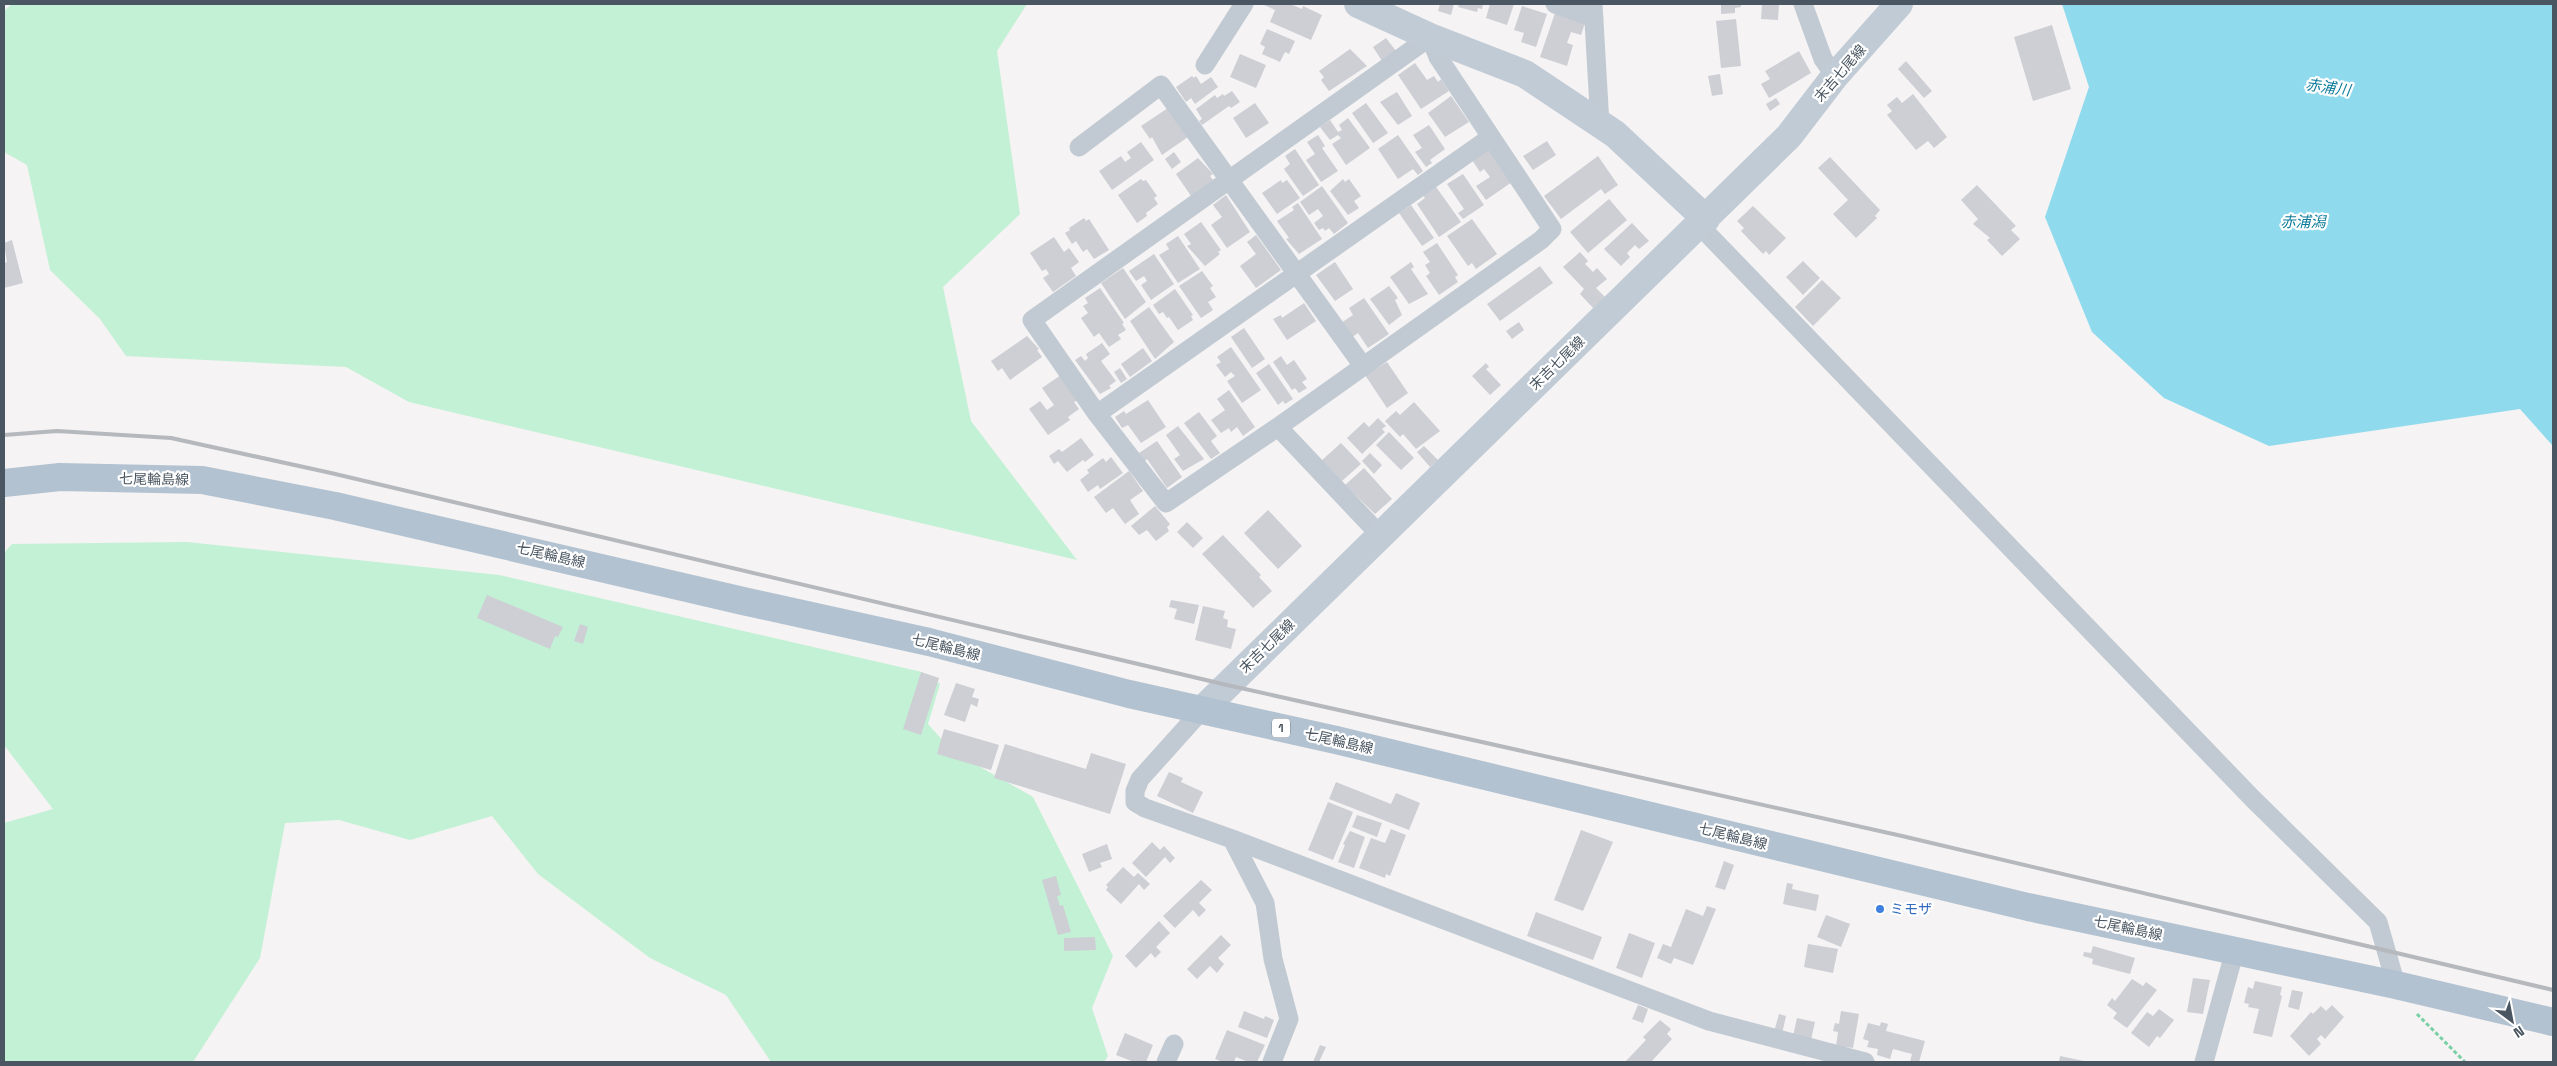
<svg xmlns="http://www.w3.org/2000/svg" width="2557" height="1066" viewBox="0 0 2557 1066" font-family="'Space Grotesk','Noto Sans JP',sans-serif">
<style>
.green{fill:#c3f1d5}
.water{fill:#90daee}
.building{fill:#cdcfd5}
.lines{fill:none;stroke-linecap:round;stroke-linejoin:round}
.path{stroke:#7ad0a6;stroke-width:3;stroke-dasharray:4 2.5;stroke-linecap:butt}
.street{stroke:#c1cad2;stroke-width:19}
.secondary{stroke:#c1cbd6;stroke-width:28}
.primary{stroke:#b3c2d1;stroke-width:28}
.rail{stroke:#b5b8bd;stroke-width:4}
.shop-dot{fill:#3f7fe0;stroke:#fff;stroke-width:2}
.labels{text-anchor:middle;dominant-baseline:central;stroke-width:4.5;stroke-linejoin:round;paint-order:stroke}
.shield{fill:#fff;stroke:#808990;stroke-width:1}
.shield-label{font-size:12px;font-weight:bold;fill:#4a5661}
.street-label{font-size:14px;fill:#4a5661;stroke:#fff}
.shop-label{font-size:14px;fill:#366cbe;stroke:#fff;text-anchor:start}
.water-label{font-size:15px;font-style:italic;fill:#0c7c9b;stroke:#fff}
</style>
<rect width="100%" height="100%" fill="#f5f3f3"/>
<path class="green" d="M12,4H1027L997,51L1020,214L943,287L971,421L1077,560L409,402L346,367L126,356L100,319L50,270L27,165L4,152V11Z
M187,542L499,575L922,672L940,684L928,724L952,751L1033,797L1113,956L1092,1008L1108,1056L1104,1062H771L726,995L650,958L538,874L492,816L410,840L339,820L285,823L260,958L193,1062H4V823L53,809L4,745V553L12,544Z"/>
<path class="water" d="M2062,4H2553V446L2520,409L2269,446L2164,398L2092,332L2045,217L2089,87Z"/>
<path class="building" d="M1262,4H1290L1302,9L1303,6L1322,15L1311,40L1270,22L1275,10Z
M1440,4H1454L1451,15L1438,11Z
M1459,4H1483L1482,9L1478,8L1477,12L1458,7Z
M1490,4H1514L1507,25L1486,18Z
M1721,4H1741V7L1735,8V13L1721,14Z
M1762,4H1779L1778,20L1761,19Z
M1522,6L1547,14L1536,47L1521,42L1524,33L1514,30Z
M1555,13L1585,23L1581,35L1571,32L1567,43L1573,45L1567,66L1540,57Z
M1736,19L1741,66L1721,68L1716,21Z
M2052,25L2071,89L2033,101L2014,37Z
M1267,29L1295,41L1289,54L1285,52L1280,62L1262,54L1265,47L1260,44Z
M1386,38L1396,51L1382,61L1373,47Z
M1350,49L1367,66L1329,91L1321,80L1324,77L1319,71Z
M1799,51L1811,73L1769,98L1761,84L1770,79L1765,71Z
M1240,54L1266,65L1256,88L1230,77Z
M1906,61L1932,91L1924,98L1898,69Z
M1415,63L1427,80L1434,76L1438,82L1441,79L1449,91L1421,109L1398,75Z
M1720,74L1723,94L1712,96L1708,76Z
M1192,76L1194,78L1196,76L1201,84L1211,77L1218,87L1195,104L1191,98L1186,102L1176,87Z
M1232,91L1240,102L1231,108L1229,106L1202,125L1199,121L1202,119L1196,109L1215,95L1217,98L1223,94L1224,96Z
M1397,92L1412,116L1398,125L1380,102Z
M1913,94L1947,137L1934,148L1928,141L1916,150L1887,115L1892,111L1887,105L1897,97L1902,103Z
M1451,96L1469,122L1445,137L1428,113Z
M1776,98L1780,104L1770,111L1766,104Z
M1255,103L1269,123L1246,138L1233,118Z
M1366,103L1388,133L1373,143L1352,113Z
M1168,108L1188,137L1162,155L1152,137L1150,139L1141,126Z
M1348,118L1370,148L1346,165L1332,144L1341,138L1338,135L1330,140L1320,127L1330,120L1338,132L1342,130L1339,125Z
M1429,125L1445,149L1430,160L1432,163L1426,167L1415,152L1422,148L1413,135Z
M1318,135L1325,146L1322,148L1338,171L1321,182L1306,160L1315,154L1307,142Z
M1398,135L1423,171L1418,175L1413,169L1398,179L1378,149Z
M1547,141L1556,155L1533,170L1523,156Z
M1141,142L1154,160L1112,190L1099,171L1121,156L1125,162L1131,158L1127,152Z
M1295,149L1319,185L1303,196L1284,169L1290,164L1285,156Z
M1489,149L1512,182L1486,200L1476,186L1490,177L1484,169L1480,172L1472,160Z
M1174,152L1181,162L1172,169L1165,159Z
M1598,156L1618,185L1605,194L1601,189L1561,219L1544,196Z
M1830,157L1880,210L1875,216L1877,218L1856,238L1833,214L1848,200L1818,168Z
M1198,158L1213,174L1210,176L1213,180L1191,196L1176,174Z
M1463,174L1484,205L1463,219L1458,213L1464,209L1447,184Z
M1141,179L1143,181L1146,180L1157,196L1154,198L1158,204L1146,213L1147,216L1137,223L1118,195Z
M1343,179L1345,182L1349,179L1361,196L1354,201L1359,208L1348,215L1330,191Z
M1281,180L1282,183L1287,180L1300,198L1277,214L1262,193Z
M1434,184L1461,222L1439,237L1417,204L1425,198L1421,194Z
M1977,185L2016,226L2011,230L2020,239L2002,256L1987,240L1990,238L1973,224L1978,219L1961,200Z
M1322,186L1348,223L1334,234L1329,228L1325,231L1323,228L1319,230L1314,223L1323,216L1318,209L1309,215L1300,202Z
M1226,195L1250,232L1227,248L1211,225L1222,217L1213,205Z
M1609,199L1627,220L1588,253L1570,232Z
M1298,203L1322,239L1299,254L1286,239L1289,238L1277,221L1294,210L1292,207Z
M1411,205L1434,238L1422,246L1399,213Z
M1753,206L1786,238L1769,255L1766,251L1763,254L1741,231L1744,228L1737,221Z
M1084,218L1086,221L1089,219L1109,250L1094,259L1087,249L1083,252L1076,241L1072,244L1065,233L1070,230L1069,228Z
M1472,219L1497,254L1476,269L1472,263L1468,266L1447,236Z
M1201,222L1221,250L1218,252L1220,254L1205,266L1187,246L1191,244L1184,234Z
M1632,223L1649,241L1639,249L1635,245L1627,253L1630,257L1621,266L1604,249Z
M1256,235L1281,270L1256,288L1240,266L1256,254L1247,242Z
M1178,236L1200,269L1178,283L1159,255L1169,249L1166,244Z
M1054,237L1064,252L1069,248L1079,262L1071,268L1076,276L1053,292L1043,278L1049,274L1046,269L1042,271L1030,253Z
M12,240L23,283L4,288V263L7,262L4,243Z
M1437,243L1458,275L1455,277L1458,282L1439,295L1426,276L1430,273L1425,265L1430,262L1423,252Z
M1580,252L1588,261L1585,264L1593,272L1597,268L1607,279L1596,288L1605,297L1593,308L1580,294L1584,289L1563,267Z
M1154,254L1174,284L1151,300L1141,285L1147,281L1144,276L1136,281L1129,271Z
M1803,261L1820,278L1803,295L1786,277Z
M1335,262L1353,289L1335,301L1316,275Z
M1411,262L1414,267L1411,269L1428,294L1409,304L1390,277Z
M1540,266L1553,283L1500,321L1487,304Z
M1123,268L1146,302L1125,319L1101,283Z
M1202,271L1213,286L1210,288L1216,297L1208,302L1213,310L1201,318L1179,286Z
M1822,280L1841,298L1813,326L1795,307Z
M1389,286L1398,298L1395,300L1402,315L1389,325L1370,299Z
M1100,288L1124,323L1122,324L1126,330L1118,335L1121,339L1109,347L1099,333L1094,337L1081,318L1088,313L1083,306L1088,303L1085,298Z
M1175,289L1193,315L1191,316L1193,320L1178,330L1169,317L1167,318L1163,312L1159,314L1153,305Z
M1364,298L1389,334L1368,348L1358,333L1351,338L1341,323L1353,315L1349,308Z
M1304,303L1316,321L1287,340L1273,319L1281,315L1282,318Z
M1149,307L1174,342L1155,359L1130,321Z
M1519,322L1524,330L1512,339L1506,331Z
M1244,328L1265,359L1252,368L1231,337Z
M1027,336L1039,349L1037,350L1042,357L1010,380L1002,368L998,371L991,361Z
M1102,343L1110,354L1101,361L1116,381L1109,386L1111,388L1100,394L1075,360L1081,356L1085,361L1088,358L1086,354Z
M1231,347L1261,390L1242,403L1227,381L1235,376L1231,372L1225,377L1216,365L1221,362L1217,357Z
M1143,348L1152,361L1130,377L1121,364Z
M1281,356L1287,365L1294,360L1307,379L1302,382L1307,388L1299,393L1295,388L1292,390L1273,362Z
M1387,362L1408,393L1387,408L1365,375Z
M1486,363L1489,367L1486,369L1501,385L1490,395L1472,376Z
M1269,364L1293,399L1285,404L1283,401L1278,405L1256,373Z
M1120,368L1127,379L1121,383L1114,372Z
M1061,375L1079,400L1074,402L1079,409L1068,417L1070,420L1048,435L1029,409L1040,401L1047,410L1054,405L1042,388Z
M1229,390L1255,427L1243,436L1237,427L1231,432L1229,428L1221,433L1211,420L1225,410L1217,399Z
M1148,400L1166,427L1141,443L1128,425L1122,428L1115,417L1124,411L1126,414Z
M1414,402L1440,431L1416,449L1403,434L1400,437L1385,421L1396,411L1400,415Z
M1199,412L1217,436L1211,441L1220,453L1211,459L1184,423Z
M1378,418L1386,426L1382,429L1385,432L1362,454L1347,438L1364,422L1369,427Z
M1178,426L1204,459L1183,471L1174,459L1180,455L1166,435Z
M1389,432L1414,458L1401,470L1376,445Z
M1081,438L1094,455L1085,462L1083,460L1067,472L1058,461L1054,464L1049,456L1059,449L1062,452Z
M1157,441L1182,477L1167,488L1147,459L1145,461L1139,453Z
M1341,443L1361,464L1342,481L1340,479L1337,481L1332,475L1334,473L1321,461Z
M1424,446L1438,460L1430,467L1417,452Z
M1370,453L1382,465L1374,474L1362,461Z
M1111,457L1123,473L1100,489L1098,485L1088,492L1080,480L1089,473L1087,470L1103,458L1106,462Z
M1364,468L1392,499L1375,514L1345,485Z
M1129,471L1143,491L1130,500L1139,514L1125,524L1113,508L1106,513L1094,497Z
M1155,506L1170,524L1167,527L1169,531L1156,541L1147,530L1139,535L1131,526Z
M1268,510L1302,546L1278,569L1244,533Z
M1187,522L1203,538L1193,548L1177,532Z
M1223,535L1261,575L1259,577L1272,591L1253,608L1202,554Z
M487,595L563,627L558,637L555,636L550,649L477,618Z
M1171,600L1199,605L1194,624L1174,619L1177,609L1169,607Z
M1203,606L1225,611L1223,618L1228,620L1227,627L1236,629L1231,649L1195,640Z
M580,624L588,627L583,644L574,641Z
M921,672L939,678L921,735L903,729Z
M956,683L975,689L972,697L979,699L977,707L971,704L965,722L944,715Z
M944,729L999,745L991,770L937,754Z
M1005,744L1086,769L1091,753L1126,764L1110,814L994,778Z
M1169,772L1183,778L1181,782L1203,792L1193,813L1157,796Z
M1336,782L1391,804L1396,793L1420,803L1409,830L1329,799Z
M1328,802L1353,812L1333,860L1308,850Z
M1357,815L1382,823L1377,837L1352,827Z
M1391,829L1406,835L1390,876L1386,874L1385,878L1359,868L1371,838L1385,843Z
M1581,830L1613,842L1583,911L1554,900Z
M1350,831L1365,837L1354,868L1338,862L1345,845L1343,844Z
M1152,842L1160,850L1164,846L1175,858L1170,863L1165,857L1146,877L1132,863Z
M1107,844L1112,859L1100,863L1102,867L1089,872L1082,854Z
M1724,861L1734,865L1725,890L1715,887Z
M1123,867L1134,877L1138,873L1150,884L1144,890L1139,884L1121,904L1106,890L1108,887L1106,885Z
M1056,876L1061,895L1057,896L1060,906L1063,905L1071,932L1058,935L1042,880Z
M1201,880L1212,890L1199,903L1206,910L1199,917L1193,910L1175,928L1163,916Z
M1787,883L1793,884L1792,889L1819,895L1816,911L1783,904Z
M1707,906L1716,909L1693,965L1674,958L1671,964L1657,958L1663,944L1671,947L1686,909L1703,916Z
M1536,912L1602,937L1593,960L1527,936Z
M1826,915L1850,924L1841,947L1817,937Z
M1159,921L1170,933L1156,947L1161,952L1155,958L1151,953L1136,968L1125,956Z
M1629,933L1655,943L1642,978L1616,968Z
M1221,935L1231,945L1218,958L1224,964L1217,973L1210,966L1197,979L1187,969Z
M1095,937L1096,950L1064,951V938Z
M1808,944L1838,949L1833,973L1804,967Z
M2093,946L2135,958L2130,974L2092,964L2093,959L2083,956L2084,952L2091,953Z
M2193,978L2210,980L2203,1014L2187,1012Z
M2132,979L2143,986L2146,982L2157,990L2127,1028L2113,1018L2117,1013L2107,1005L2112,998L2115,1001Z
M2255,981L2282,987L2280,995L2282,996L2272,1037L2253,1033L2259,1009L2248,1007L2249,1004L2244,1003L2248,987L2253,989Z
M2292,990L2303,992L2299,1010L2288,1007Z
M1638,1005L1648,1009L1643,1023L1632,1019Z
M2332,1005L2344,1017L2325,1039L2321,1035L2317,1039L2321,1044L2309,1056L2290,1036L2311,1012L2313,1014L2321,1006L2326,1011Z
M2159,1009L2174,1020L2160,1038L2157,1036L2149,1047L2131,1033L2147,1012L2153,1016Z
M1244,1011L1264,1019L1265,1016L1274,1020L1267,1038L1238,1027Z
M1841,1011L1859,1014L1853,1048L1836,1046L1838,1032L1833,1031L1835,1023L1839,1024Z
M1779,1014L1786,1016L1782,1034L1774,1032Z
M1797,1018L1815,1022L1811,1040L1793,1036Z
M1660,1020L1671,1029L1667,1034L1672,1039L1651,1062H1625L1646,1040L1643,1037Z
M1881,1022L1888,1024L1886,1031L1925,1041L1919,1062H1910L1912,1054L1893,1049L1890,1059L1877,1055L1878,1049L1867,1047L1869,1041L1863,1039L1868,1023L1880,1026Z
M1227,1030L1265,1045L1257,1062H1248L1236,1057L1234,1062H1223L1215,1059Z
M1125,1033L1153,1045L1146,1062H1134L1116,1055Z
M1320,1045L1326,1047L1319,1062H1313Z
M2060,1056L2084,1061V1062H2059Z"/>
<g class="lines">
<path class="path" d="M2417,1014L2465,1062"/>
<path class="street" d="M1555,4L1594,18
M1593,4L1600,125
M1803,4L1823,59L1835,76
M1430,37L1438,57L1552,229L1541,240L1278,427L1166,503L1097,414L1032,320Z
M1205,65L1244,4
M1079,147L1161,85L1363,366
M1699,225L2253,799L2378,922L2396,985
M1097,414L1491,137
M1278,427L1380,535
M1202,710L1140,779L1135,791V802L1145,808L1232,839L1709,1021L1865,1062
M1232,839L1265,903L1273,959L1289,1019L1272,1062
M1166,1062L1174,1044
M2204,1062L2235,950"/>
<path class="secondary" d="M1358,4L1430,37L1525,74L1615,134L1706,219
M1202,710L1789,136L1835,76L1899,4"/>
<path class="primary" d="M4,483L60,477L202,480L335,506L743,601L929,642L1129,694L1336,740L2028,907L2396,985L2553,1022"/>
<path class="rail" d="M4,435L57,431L171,438L331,473L1227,685L1902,836L2553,990"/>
</g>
<circle class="shop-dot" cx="1880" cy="909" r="5"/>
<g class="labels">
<rect class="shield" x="1272" y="718.5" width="18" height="19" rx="4"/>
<g class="shield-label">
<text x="1281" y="728">1</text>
</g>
<g class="street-label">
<text transform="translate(1840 73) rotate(-49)">末吉七尾線</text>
<text transform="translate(1557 363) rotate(-44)">末吉七尾線</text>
<text transform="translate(154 479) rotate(1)">七尾輪島線</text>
<text transform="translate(551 555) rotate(13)">七尾輪島線</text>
<text transform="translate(1267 646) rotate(-44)">末吉七尾線</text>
<text transform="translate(946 647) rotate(14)">七尾輪島線</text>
<text transform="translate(1339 741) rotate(13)">七尾輪島線</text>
<text transform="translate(1733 836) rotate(14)">七尾輪島線</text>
<text transform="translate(2128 928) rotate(12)">七尾輪島線</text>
</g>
<g class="shop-label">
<text x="1890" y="909">ミモザ</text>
</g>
<g class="water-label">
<text transform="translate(2328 87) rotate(8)">赤浦川</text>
<text x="2303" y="221">赤浦潟</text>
</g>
</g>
<rect width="2557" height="1066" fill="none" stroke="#4a5661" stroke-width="10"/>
<g transform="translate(2512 1021) rotate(148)" stroke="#ffffff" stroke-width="4" paint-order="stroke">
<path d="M0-4L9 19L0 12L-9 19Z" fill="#4a5661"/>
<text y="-8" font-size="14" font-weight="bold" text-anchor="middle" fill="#4a5661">N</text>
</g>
</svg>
